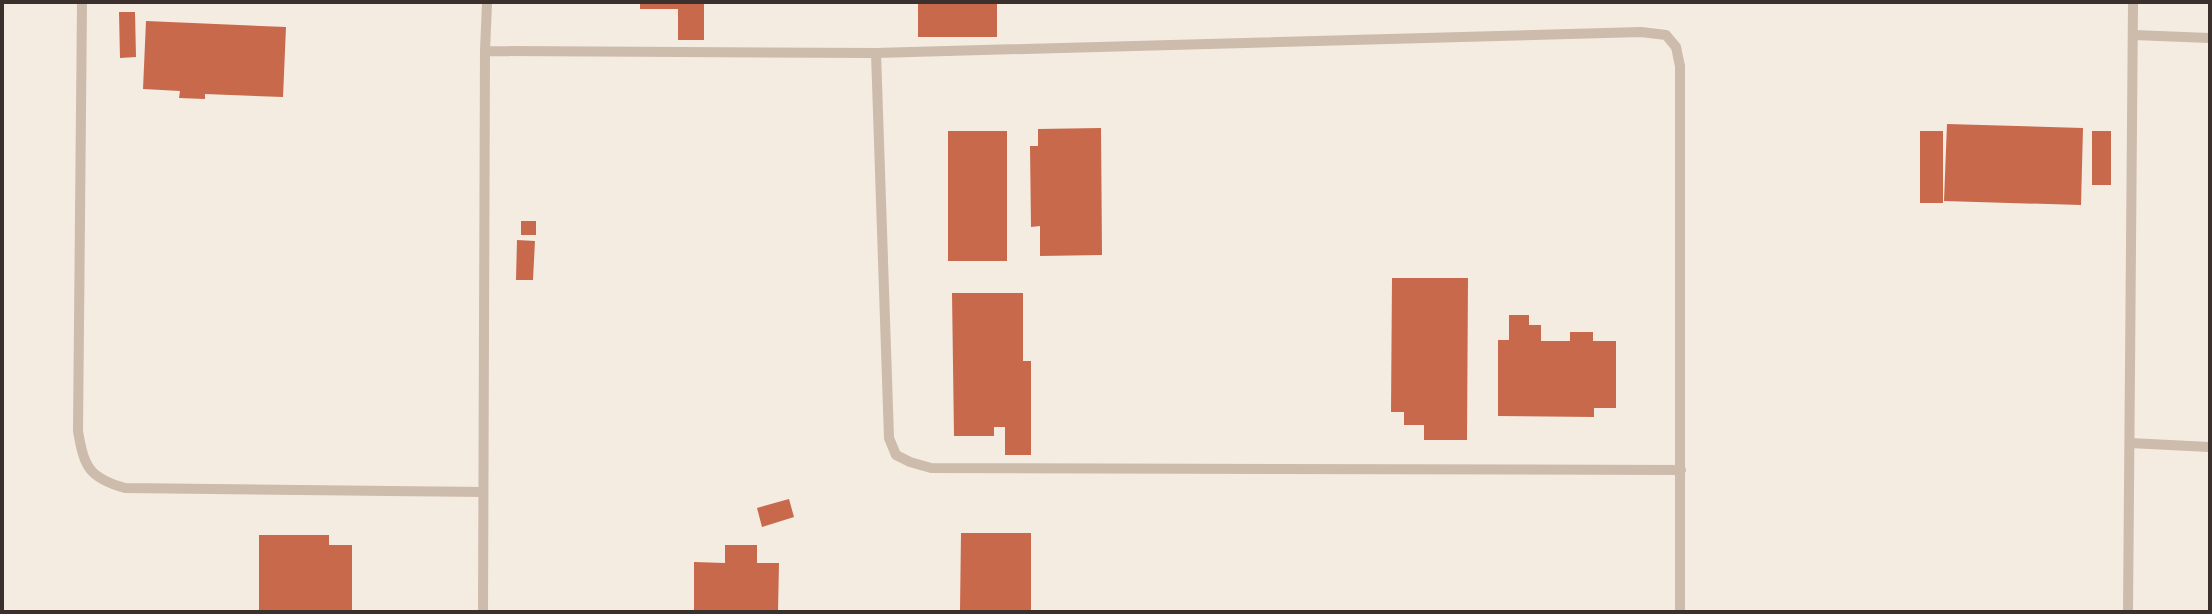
<svg xmlns="http://www.w3.org/2000/svg" width="2212" height="614" viewBox="0 0 2212 614" font-family="'Public Sans',sans-serif">
<style>
.building{fill:#c8694b}
.lines{fill:none;stroke-linecap:round;stroke-linejoin:round}
.minor{stroke:#cdbbac;stroke-width:10}
</style>
<rect width="100%" height="100%" fill="#f4ebe1"/>
<path class="building" d="M640,3H704V40H678V9H640Z
M918,3H997V37H918Z
M119,12H135L136,57L120,58Z
M146,21L286,27L283,97L205,94V99L179,98L180,91L143,89Z
M1947,124L2083,128L2081,205L1944,201Z
M1101,128L1102,255L1040,256V226L1031,227L1030,146H1038V129Z
M948,131H1007V261H948Z
M1920,131H1943V203H1920Z
M2092,131H2111V185H2092Z
M521,221H536V235H521Z
M517,240L535,241L533,280H516Z
M1392,278H1468L1467,440H1424V425H1404V412H1391Z
M952,293H1023V361H1031V455H1005V427H994V436H954Z
M1509,315H1529V325H1541V341H1570V332H1593V341H1616V408H1594V417L1498,416V340H1509Z
M789,499L794,517L762,527L757,508Z
M961,533H1031V611H960Z
M259,535H329V545H352V611H259Z
M725,545H757V563H779L778,611H694V562L725,563Z"/>
<g class="lines">
<path class="minor" d="M82,3L78,431C84,467 89,478 125,488L483,492
M2134,35L2209,38
M485,51L876,53L1641,32L1666,35L1676,47L1680,66V611
M876,53L889,438L896,455L910,462L931,468L1681,470
M2130,443L2209,447
M483,611L485,51L487,3
M2128,611L2133,3"/>
</g>
<rect width="2212" height="614" fill="none" stroke="#3b302b" stroke-width="8"/>
</svg>
